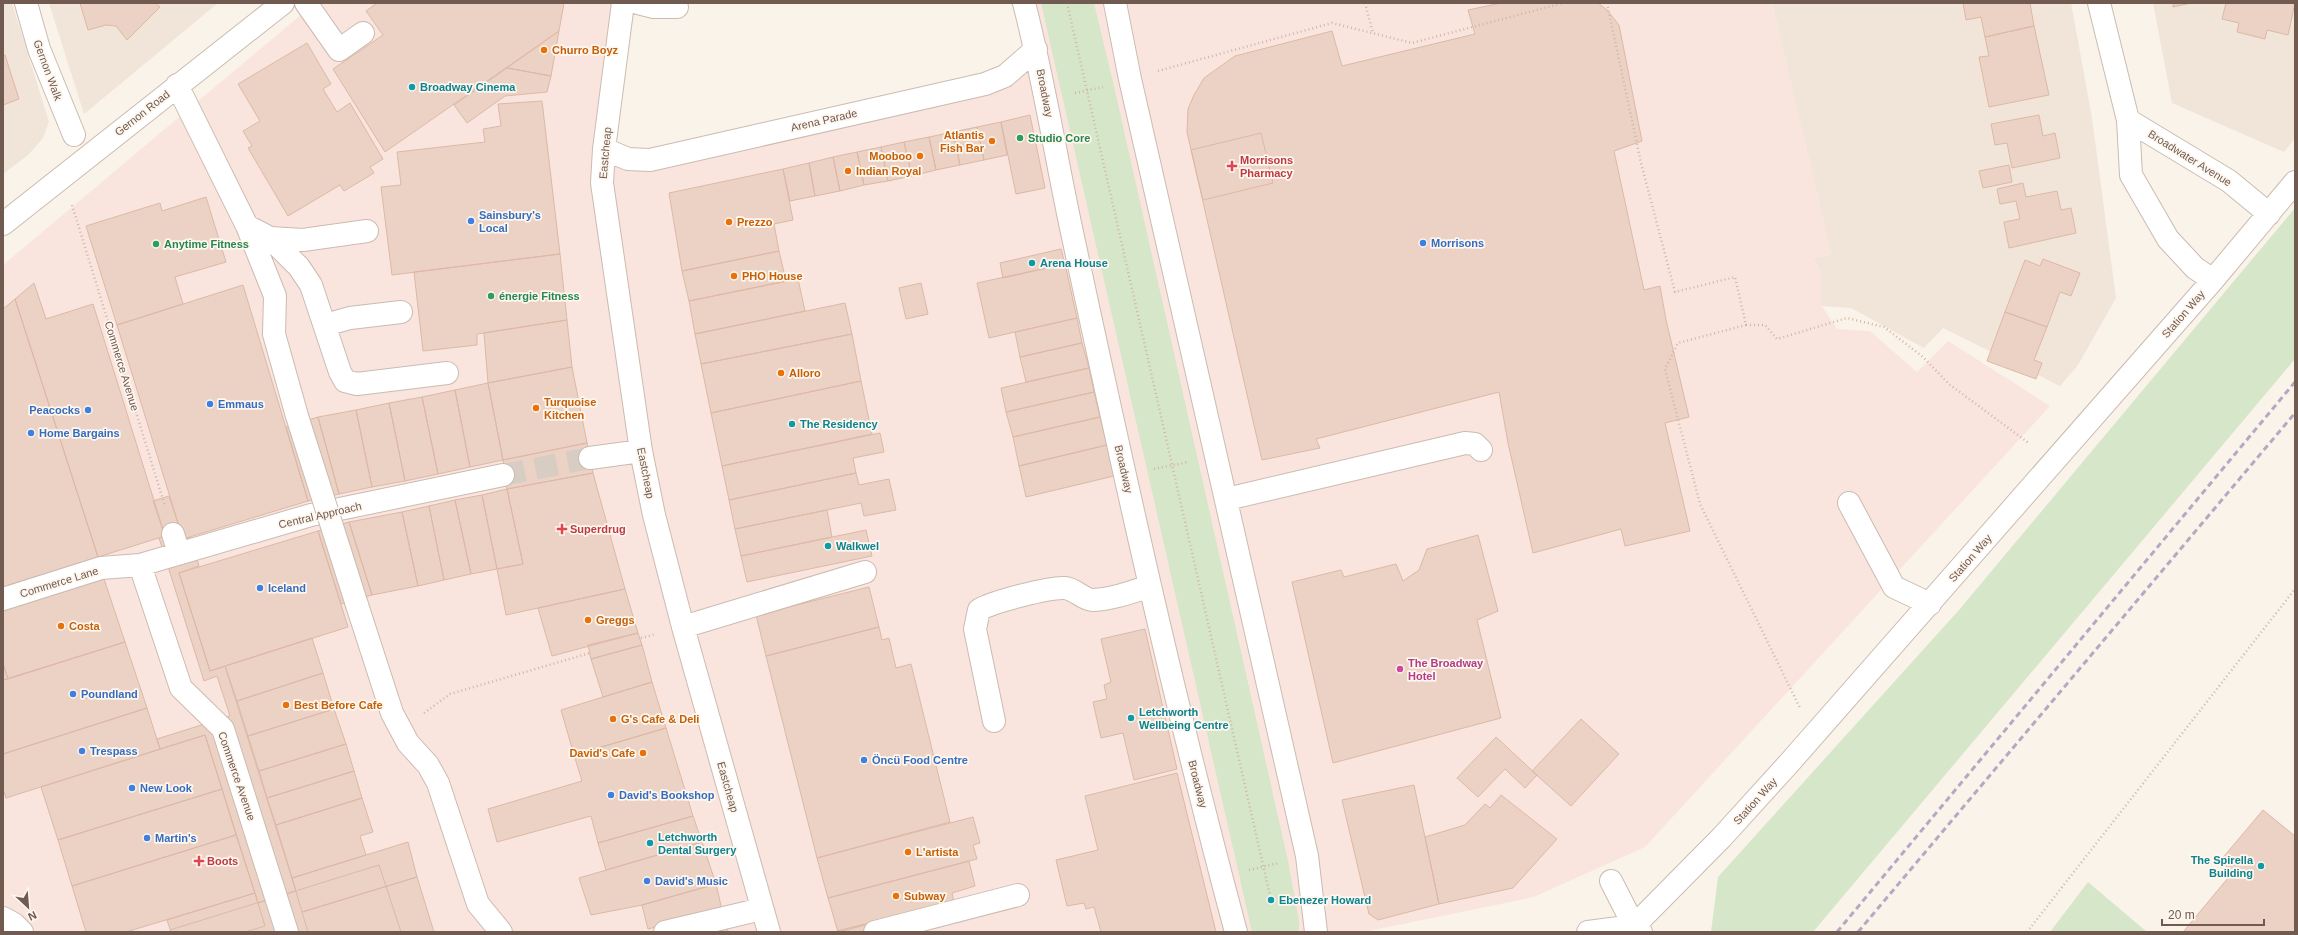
<svg xmlns="http://www.w3.org/2000/svg" width="2298" height="935" viewBox="0 0 2298 935" font-family="Arial,sans-serif">
<style>
.residential{fill:#f1e4d8}
.commercial{fill:#f9e5de}
.green{fill:#d6e6c9}
.building{fill:#ecd2c4;stroke:#ddb8a6}
.lines{fill:none;stroke-linecap:round;stroke-linejoin:round}
.minor-tunnel{stroke:#d8cdc3;stroke-width:22;stroke-dasharray:22 11;stroke-linecap:butt}
.minor-casing{stroke:#cbbbb0;stroke-width:24}
.path{stroke:#d1b5a7;stroke-width:2.5;stroke-dasharray:1 3;stroke-linecap:butt}
.minor{stroke:#fff;stroke-width:22}
.rail{stroke:#b5a8c3;stroke-width:3;stroke-dasharray:6 4;stroke-linecap:butt}
.minor-bridge-casing{stroke:#cbbbb0;stroke-width:24;stroke-linecap:butt}
.minor-bridge{stroke:#fff;stroke-width:22}
.food-dot{fill:#e8710a;stroke:#fdf7ef;stroke-width:1.5}
.culture-dot{fill:#0f9aa8;stroke:#fdf7ef;stroke-width:1.5}
.leisure-dot{fill:#2e9e5b;stroke:#fdf7ef;stroke-width:1.5}
.health-dot{fill:#e0444e;stroke:#fdf7ef;stroke-width:1.5}
.shop-dot{fill:#3f7fe0;stroke:#fdf7ef;stroke-width:1.5}
.hotel-dot{fill:#d1479c;stroke:#fdf7ef;stroke-width:1.5}
.labels{text-anchor:middle;dominant-baseline:central;stroke-width:3.5;stroke-linejoin:round;paint-order:stroke}
.food-label{font-size:11px;font-weight:bold;fill:#c56008;stroke:#fdf7ef;text-anchor:start}
.street-label{font-size:11px;fill:#715a50;stroke:#fdf7ef}
.culture-label{font-size:11px;font-weight:bold;fill:#0d838f;stroke:#fdf7ef;text-anchor:start}
.leisure-label{font-size:11px;font-weight:bold;fill:#27864d;stroke:#fdf7ef;text-anchor:start}
.health-label{font-size:11px;font-weight:bold;fill:#be3a42;stroke:#fdf7ef;text-anchor:start}
.shop-label{font-size:11px;font-weight:bold;fill:#366cbe;stroke:#fdf7ef;text-anchor:start}
.hotel-label{font-size:11px;font-weight:bold;fill:#b23c85;stroke:#fdf7ef;text-anchor:start}
</style>
<rect width="100%" height="100%" fill="#faf3e9"/>
<path class="residential" d="M3,3H12L49,122L43,138L28,155L3,174Z
M49,3H218L84,114Z
M1772,3H2071L2092,118L2116,298L2078,365L2060,386L1943,328L1924,348L1851,308L1822,306V274L1813,259L1831,254Z
M2153,3H2295V138L2284,152L2172,103Z"/>
<path class="commercial" d="M315,3H623L604,149L628,159L985,84L1036,49L1024,3H1772L1831,254L1813,259L1822,274V306L1837,329L1870,331L1917,372L1948,341L2050,406L1645,847L1534,897L1364,932H3V265Z"/>
<path class="green" d="M1041,3H1094L1116,95L1288,861L1299,921V932H1252Z
M2295,208V359L1813,932H1711L1718,877L1959,610Z
M2088,882L2147,932H2050Z"/>
<path class="building" d="M80,3H155L160,7L127,40L116,26L106,25L88,30Z
M377,3H564L559,31L385,152L333,69L383,35L366,11Z
M1501,3H1598L1607,10L1619,25L1642,141L1614,151L1644,290L1660,286L1666,320L1689,417L1665,423L1690,531L1625,546L1621,529L1533,553L1508,443L1499,392L1316,439L1320,448L1262,460L1187,132L1188,109L1194,95L1204,78L1235,56L1332,31L1342,66L1475,34L1468,10Z
M1963,3H2030L2034,26L1985,37L1981,17L1966,20Z
M2173,3H2191L2173,7Z
M2226,3H2295L2288,35L2267,30L2265,39L2237,32L2239,23L2222,19Z
M2034,26L2049,95L1989,107L1979,57L1989,56L1985,37Z
M559,31L551,76L507,68Z
M307,43L331,84L323,89L337,112L350,103L383,159L370,167L374,173L344,191L340,185L288,216L248,148L252,146L243,131L260,121L238,84Z
M5,55L19,99L3,105V56Z
M507,68L551,76L547,92L505,96L467,123L454,105Z
M542,101L560,254L392,275L381,187L401,185L397,152L485,142L483,129L501,126L498,104Z
M1030,115L1045,188L1016,194L1001,122Z
M2039,115L2043,136L2055,133L2060,158L2012,168L2007,143L1995,145L1991,124Z
M1001,122L1007,155L984,160L977,127Z
M977,127L984,160L960,165L953,132Z
M953,132L960,165L936,170L929,137Z
M1261,133L1273,183L1203,200L1191,150Z
M929,137L936,170L912,176L904,142Z
M904,142L912,176L888,181L881,147Z
M881,147L888,181L864,185L857,152Z
M857,152L864,185L840,191L833,157Z
M833,157L840,191L815,196L809,163Z
M809,163L815,196L790,201L783,169Z
M2009,165L2012,182L1983,188L1979,171Z
M783,169L793,220L774,224L779,251L682,271L669,193Z
M2023,183L2026,197L2057,191L2061,210L2071,208L2076,233L2009,248L2004,222L2020,219L2016,201L2000,204L1997,189Z
M206,197L226,262L175,277L183,304L117,325L86,226L160,203L162,211Z
M1061,249L1065,264L1003,278L1000,263Z
M779,251L786,281L689,301L682,271Z
M560,254L567,320L477,334V345L423,351L414,272Z
M2043,259L2080,273L2071,296L2060,292L2047,327L2005,312L2025,260L2040,266Z
M1065,264L1077,318L989,338L977,283Z
M798,279L805,311L695,334L689,301Z
M34,283L46,319L93,304L165,536L98,557L15,299Z
M921,283L928,314L906,319L899,288Z
M243,285L308,501L183,539L117,325Z
M15,299L98,557L3,587V309Z
M845,303L852,334L701,364L695,334Z
M2005,312L2047,327L2034,360L2042,363L2036,379L1987,361Z
M1077,318L1082,343L1020,357L1015,332Z
M567,320L572,367L488,383L484,333Z
M852,334L861,381L711,413L701,364Z
M1082,343L1089,368L1026,382L1020,357Z
M572,367L587,443L503,460L488,383Z
M1089,368L1094,392L1006,412L1001,388Z
M861,381L872,434L722,466L711,413Z
M488,383L503,460L470,467L455,390Z
M455,390L470,467L438,474L422,397Z
M1094,392L1100,417L1013,437L1006,412Z
M422,397L438,474L405,481L389,403Z
M389,403L405,481L372,487L356,410Z
M356,410L372,487L339,494L318,417Z
M318,417L339,494L308,501L286,427Z
M1100,417L1107,445L1019,466L1013,437Z
M880,433L884,452L853,458L856,473L729,500L722,466Z
M587,443L593,473L507,489L503,460Z
M1107,445L1114,476L1026,497L1019,466Z
M593,473L625,589L506,615L497,569L523,564L507,489Z
M856,473L859,485L889,479L896,510L864,516L861,503L735,529L729,500Z
M507,489L523,564L497,569L482,495Z
M482,495L497,569L471,574L455,500Z
M169,496L183,539L190,537L199,566L179,573L210,671L225,666L296,891L258,903L205,735L160,749L157,739L230,716L217,676L204,681L159,538L165,536L153,501Z
M455,500L471,574L444,580L429,506Z
M429,506L444,580L418,586L402,512Z
M827,510L832,537L741,556L735,529Z
M402,512L418,586L372,595L349,522Z
M349,522L372,595L341,604L318,531Z
M866,530L872,556L747,582L741,556Z
M318,531L348,627L210,671L179,573Z
M1478,535L1498,611L1477,620L1501,718L1333,763L1292,582L1341,570L1344,577L1396,564L1403,581L1419,570L1427,549Z
M104,579L125,642L8,679L3,664V611Z
M869,587L879,627L766,656L756,615Z
M625,589L638,633L552,656L538,608Z
M879,627L882,640L889,638L896,668L911,664L950,822L817,858L766,656Z
M1145,629L1177,769L1134,780L1123,733L1101,738L1093,702L1107,699L1104,685L1111,682L1101,639Z
M638,633L642,645L591,659L588,645Z
M312,638L323,673L237,701L225,666Z
M125,642L147,708L3,754V680Z
M642,645L652,682L603,697L591,659Z
M3,664L8,679L3,680Z
M323,673L334,709L248,736L237,701Z
M652,682L666,728L574,755L561,710Z
M147,708L160,749L6,798L3,789V754Z
M334,709L346,744L259,771L248,736Z
M1581,719L1619,754L1571,806L1532,771Z
M666,728L693,816L598,843L591,816L497,842L488,809L582,781L574,755Z
M205,735L222,789L58,840L41,787Z
M1496,737L1537,775L1525,788L1505,769L1478,797L1457,778Z
M346,744L354,771L267,798L259,771Z
M354,771L362,798L276,825L267,798Z
M1177,773L1216,932H1101L1094,907L1086,909L1084,903L1067,906L1056,860L1098,850L1085,796Z
M1414,785L1439,904L1378,920L1369,914L1342,800Z
M222,789L236,835L72,886L58,840Z
M1501,795L1557,839L1513,888L1439,904L1425,837L1465,825L1485,804L1490,808Z
M362,798L373,832L360,836L366,855L292,878L276,825Z
M2263,810L2295,836V930L2293,932H2183L2233,872L2220,861Z
M693,816L702,842L606,870L598,843Z
M973,817L980,843L973,845L977,859L828,898L817,858Z
M236,835L255,893L126,932H86L72,886Z
M408,842L417,877L302,912L292,878Z
M702,842L716,884L642,905L591,915L579,878Z
M969,861L975,886L952,893L954,902L838,932L828,898Z
M379,865L401,932H171L170,930Z
M417,877L434,932H308L302,912Z
M716,884L722,910L648,929L642,905Z
M255,893L265,926L245,932H171L167,920Z
M869,923L872,932L837,931Z
M727,927L728,932H708Z"/>
<g class="lines">
<path class="minor-tunnel" d="M503,475L590,458"/>
<g class="minor-casing">
<path id="minor" d="M26,3L39,49L74,135
M306,3L339,50L363,33
M623,3L604,149L602,183L641,451L654,515L683,627L769,932
M638,3L654,7H677
M1024,3C1044,80 1056,159 1073,237C1123,470 1174,702 1236,932
M1115,3L1130,79L1307,856L1316,932
M2099,3L2128,120L2131,175L2168,239L2195,268L2213,280
M177,85L247,226L275,296L274,334L297,416
M2128,120L2229,181L2269,214
M604,149L628,159L650,160L985,84L1005,76L1036,49
M3,224L283,3
M247,226L270,238L299,267L311,285L340,372L345,381L357,384L447,373
M270,238L303,240L367,231
M325,325L350,318L401,312
M590,458L641,451
M1227,499L1465,443L1475,444L1481,450
M1849,503L1894,587L1930,604
M173,534L179,553
M140,565L181,688L223,729L287,932
M3,599L101,568L140,565L311,515L503,475
M357,605L392,713L408,743L428,765L438,783L478,904L501,932
M683,627L865,572
M994,721L975,629L979,610C992,602 1049,587 1065,588C1075,589 1084,600 1093,600C1113,599 1132,592 1150,586
M1611,881L1634,926L1641,932
M3,918L14,924L22,932
M665,932L762,909
M875,932L1018,895
M1588,932L1634,926
M1622,932L1634,926L1722,837L1791,761L2213,280L2295,182"/>
</g>
<path class="path" d="M1067,3L1271,900
M1365,3L1373,33
M1607,3L1641,163L1675,292L1735,277L1746,325L1678,343L1665,369L1700,504L1800,708
M1158,71L1332,23L1412,43L1563,3
M1075,93L1103,87
M72,205L165,506
M1746,325H1765L1777,339L1847,318L1884,327L1923,357L1949,384L2030,444
M1154,469L1188,462
M641,638L656,634
M424,713L450,694L590,653
M1249,870L1279,863
M2027,932L2295,589"/>
<use href="#minor" class="minor"/>
<path class="rail" d="M1837,932L2295,382
M1858,932L2295,413"/>
<g class="minor-bridge-casing">
<path id="minor-bridge" d="M297,416L357,605"/>
</g>
<use href="#minor-bridge" class="minor-bridge"/>
</g>
<g class="food-dot">
<circle cx="544" cy="50" r="4"/>
<circle cx="992" cy="141" r="4"/>
<circle cx="920" cy="156" r="4"/>
<circle cx="848" cy="171" r="4"/>
<circle cx="729" cy="222" r="4"/>
<circle cx="734" cy="276" r="4"/>
<circle cx="781" cy="373" r="4"/>
<circle cx="536" cy="408" r="4"/>
<circle cx="588" cy="620" r="4"/>
<circle cx="61" cy="626" r="4"/>
<circle cx="286" cy="705" r="4"/>
<circle cx="613" cy="719" r="4"/>
<circle cx="643" cy="753" r="4"/>
<circle cx="908" cy="852" r="4"/>
<circle cx="896" cy="896" r="4"/>
</g>
<g class="culture-dot">
<circle cx="412" cy="87" r="4"/>
<circle cx="1032" cy="263" r="4"/>
<circle cx="792" cy="424" r="4"/>
<circle cx="828" cy="546" r="4"/>
<circle cx="1131" cy="718" r="4"/>
<circle cx="650" cy="843" r="4"/>
<circle cx="2261" cy="866" r="4"/>
<circle cx="1271" cy="900" r="4"/>
</g>
<g class="leisure-dot">
<circle cx="1020" cy="138" r="4"/>
<circle cx="156" cy="244" r="4"/>
<circle cx="491" cy="296" r="4"/>
</g>
<g class="health-dot">
<path d="M1230 160h4v4h4v4h-4v4h-4v-4h-4v-4h4z"/>
<path d="M560 523h4v4h4v4h-4v4h-4v-4h-4v-4h4z"/>
<path d="M197 855h4v4h4v4h-4v4h-4v-4h-4v-4h4z"/>
</g>
<g class="shop-dot">
<circle cx="471" cy="221" r="4"/>
<circle cx="1423" cy="243" r="4"/>
<circle cx="210" cy="404" r="4"/>
<circle cx="88" cy="410" r="4"/>
<circle cx="31" cy="433" r="4"/>
<circle cx="260" cy="588" r="4"/>
<circle cx="73" cy="694" r="4"/>
<circle cx="82" cy="751" r="4"/>
<circle cx="864" cy="760" r="4"/>
<circle cx="132" cy="788" r="4"/>
<circle cx="611" cy="795" r="4"/>
<circle cx="147" cy="838" r="4"/>
<circle cx="647" cy="881" r="4"/>
</g>
<circle class="hotel-dot" cx="1400" cy="669" r="4"/>
<g class="labels">
<g class="food-label">
<text x="552" y="50">Churro Boyz</text>
<text x="984" y="135" text-anchor="end">Atlantis<tspan x="984" dy="13">Fish Bar</tspan></text>
<text x="912" y="156" text-anchor="end">Mooboo</text>
<text x="856" y="171">Indian Royal</text>
<text x="737" y="222">Prezzo</text>
<text x="742" y="276">PHO House</text>
<text x="789" y="373">Alloro</text>
<text x="544" y="402">Turquoise<tspan x="544" dy="13">Kitchen</tspan></text>
<text x="596" y="620">Greggs</text>
<text x="69" y="626">Costa</text>
<text x="294" y="705">Best Before Cafe</text>
<text x="621" y="719">G's Cafe &amp; Deli</text>
<text x="635" y="753" text-anchor="end">David's Cafe</text>
<text x="916" y="852">L'artista</text>
<text x="904" y="896">Subway</text>
</g>
<g class="street-label">
<text transform="translate(48 70) rotate(70)">Gernon Walk</text>
<text transform="translate(1045 93) rotate(79)">Broadway</text>
<text transform="translate(142 113) rotate(-38)">Gernon Road</text>
<text transform="translate(824 120) rotate(-13)">Arena Parade</text>
<text transform="translate(605 153) rotate(-85)">Eastcheap</text>
<text transform="translate(2190 158) rotate(32)">Broadwater Avenue</text>
<text transform="translate(2183 314) rotate(-49)">Station Way</text>
<text transform="translate(122 366) rotate(73)">Commerce Avenue</text>
<text transform="translate(1124 469) rotate(77)">Broadway</text>
<text transform="translate(646 473) rotate(79)">Eastcheap</text>
<text transform="translate(320 515) rotate(-13)">Central Approach</text>
<text transform="translate(1970 558) rotate(-49)">Station Way</text>
<text transform="translate(59 582) rotate(-17)">Commerce Lane</text>
<text transform="translate(237 776) rotate(71)">Commerce Avenue</text>
<text transform="translate(1198 784) rotate(76)">Broadway</text>
<text transform="translate(728 787) rotate(74)">Eastcheap</text>
<text transform="translate(1755 801) rotate(-48)">Station Way</text>
</g>
<g class="culture-label">
<text x="420" y="87">Broadway Cinema</text>
<text x="1040" y="263">Arena House</text>
<text x="800" y="424">The Residency</text>
<text x="836" y="546">Walkwel</text>
<text x="1139" y="712">Letchworth<tspan x="1139" dy="13">Wellbeing Centre</tspan></text>
<text x="658" y="837">Letchworth<tspan x="658" dy="13">Dental Surgery</tspan></text>
<text x="2253" y="860" text-anchor="end">The Spirella<tspan x="2253" dy="13">Building</tspan></text>
<text x="1279" y="900">Ebenezer Howard</text>
</g>
<g class="leisure-label">
<text x="1028" y="138">Studio Core</text>
<text x="164" y="244">Anytime Fitness</text>
<text x="499" y="296">énergie Fitness</text>
</g>
<g class="health-label">
<text x="1240" y="160">Morrisons<tspan x="1240" dy="13">Pharmacy</tspan></text>
<text x="570" y="529">Superdrug</text>
<text x="207" y="861">Boots</text>
</g>
<g class="shop-label">
<text x="479" y="215">Sainsbury's<tspan x="479" dy="13">Local</tspan></text>
<text x="1431" y="243">Morrisons</text>
<text x="218" y="404">Emmaus</text>
<text x="80" y="410" text-anchor="end">Peacocks</text>
<text x="39" y="433">Home Bargains</text>
<text x="268" y="588">Iceland</text>
<text x="81" y="694">Poundland</text>
<text x="90" y="751">Trespass</text>
<text x="872" y="760">Öncü Food Centre</text>
<text x="140" y="788">New Look</text>
<text x="619" y="795">David's Bookshop</text>
<text x="155" y="838">Martin's</text>
<text x="655" y="881">David's Music</text>
</g>
<g class="hotel-label">
<text x="1408" y="663">The Broadway<tspan x="1408" dy="13">Hotel</tspan></text>
</g>
</g>
<rect width="2298" height="935" fill="none" stroke="#715a50" stroke-width="8"/>
<g transform="translate(28 907) rotate(154)" stroke="#fdf7ef" stroke-width="3" paint-order="stroke">
<path d="M0-3L7 15L0 10L-7 15Z" fill="#715a50"/>
<text y="-6" font-size="11" font-weight="bold" text-anchor="middle" fill="#715a50">N</text>
</g>
<path d="M2162 919v6h102v-6" fill="none" stroke="#715a50" stroke-width="2"/>
<text x="2168" y="919" font-size="12" fill="#715a50" stroke="#fdf7ef" stroke-width="3" paint-order="stroke">20 m</text>
</svg>
